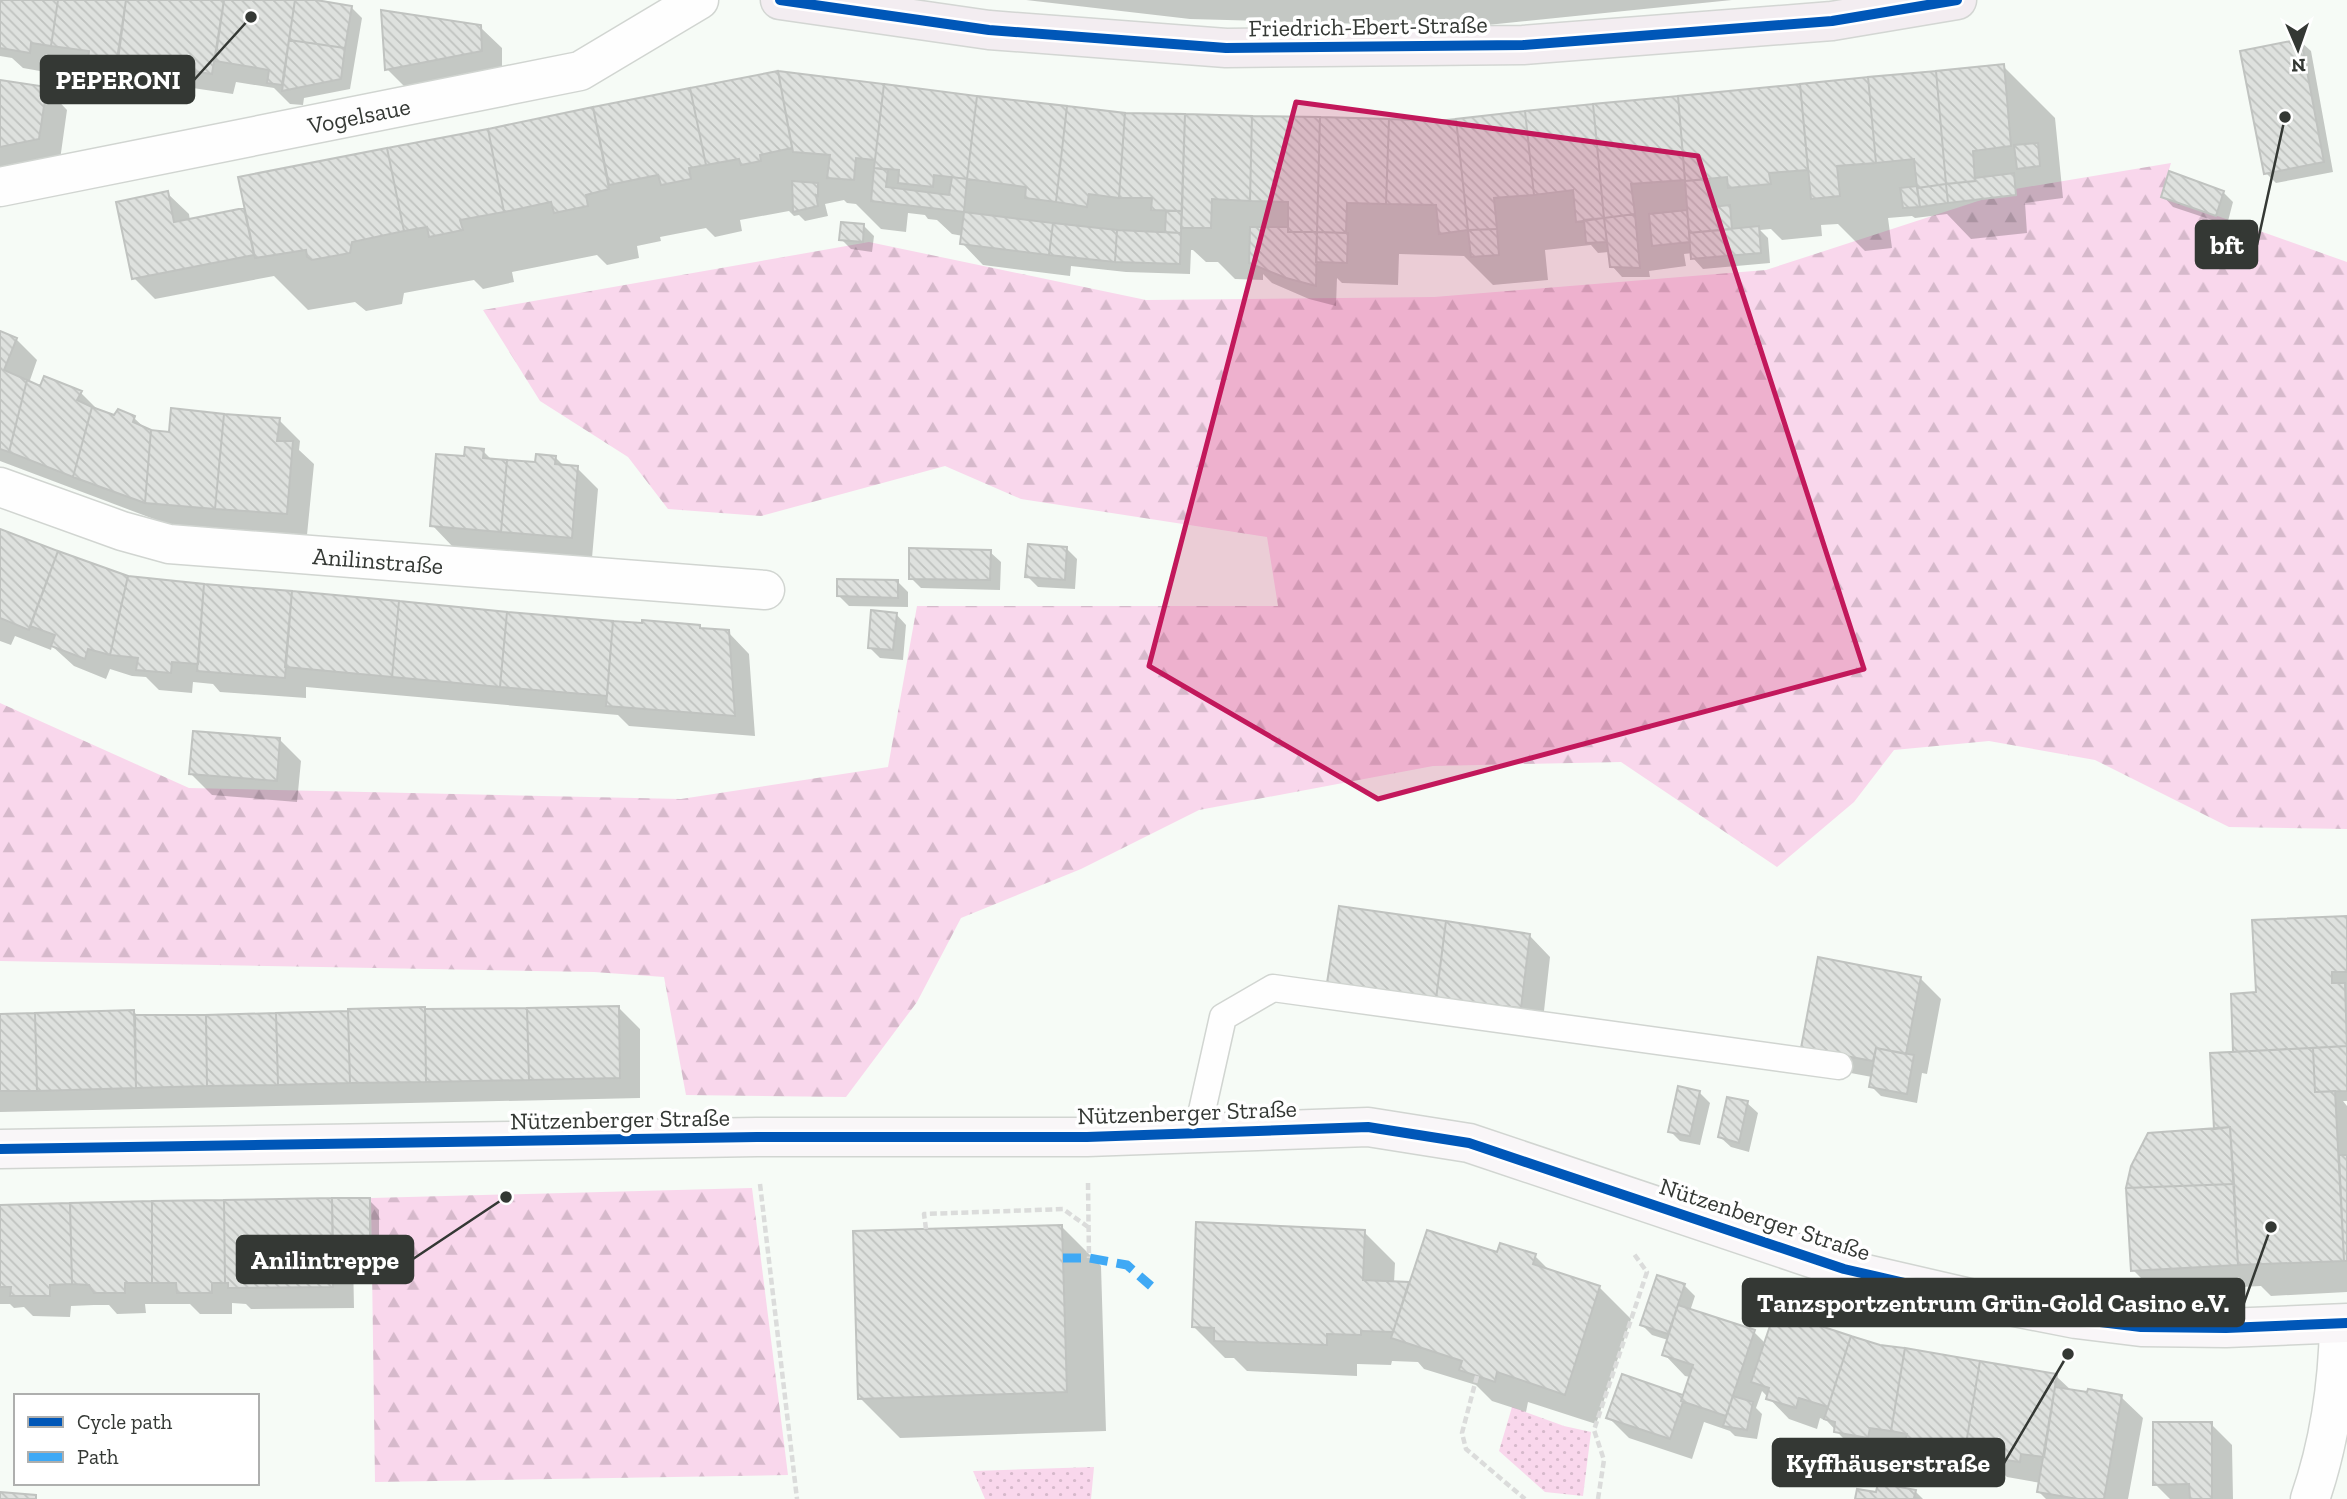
<svg xmlns="http://www.w3.org/2000/svg" width="2347" height="1499" viewBox="0 0 2347 1499" font-family="'Zilla Slab',serif">
<style>
.forest{fill:url(#forest-firs)}
.park{fill:url(#park-dots)}
.shadow{fill:#0003}
.building{fill:url(#building-back-hatch);stroke:#c0c3c0;stroke-width:2}
.lines{fill:none;stroke-linecap:round;stroke-linejoin:round}
.lane-casing{stroke:#d1d5d1;stroke-width:29}
.street-casing{stroke:#d1d5d1;stroke-width:41}
.secondary-casing{stroke:#d1d5d1;stroke-width:41}
.primary-casing{stroke:#d3d6d3;stroke-width:41}
.path{stroke:#dbdcdb;stroke-width:4.5;stroke-dasharray:7 3.5;stroke-linecap:butt}
.lane{stroke:#fefefe;stroke-width:26}
.street{stroke:#fefefe;stroke-width:38}
.secondary{stroke:#f9f6f8;stroke-width:38}
.primary{stroke:#f3edf1;stroke-width:38}
.quiet{stroke:#3fa9f5;stroke-width:9;stroke-dasharray:18 9;stroke-linecap:butt}
.cycleway-casing{stroke:#fff;stroke-width:15}
.cycleway{stroke:#0057b8;stroke-width:10}
.marked{fill:#c2185b;fill-opacity:0.2;stroke:#c2185b;stroke-width:5;stroke-linejoin:round}
.labels{text-anchor:middle;dominant-baseline:central;stroke-width:7;stroke-linejoin:round;paint-order:stroke}
.street-label{font-size:24px;fill:#343834;stroke:#fff}
.leader{fill:none;stroke:#343834;stroke-width:2.5}
.callout-dot{fill:#343834;stroke:#fff;stroke-width:2.5}
.callout{fill:#343834;stroke:#343834;stroke-width:2.5}
.callout-label{font-size:26px;text-anchor:middle;font-weight:bold;fill:#fff}
</style>
<defs>
<pattern id="forest-firs" width="22" height="20" patternUnits="userSpaceOnUse" patternTransform="scale(1.75)"><rect width="22" height="20" fill="#f9d7ec"/><path d="M5 1l3.5 6h-7zM16 11l3.5 6h-7z" fill="#d6b9cb"/></pattern>
<pattern id="park-dots" width="8" height="8" patternUnits="userSpaceOnUse" patternTransform="scale(1.75)"><rect width="8" height="8" fill="#f9d7ec"/><path d="M2 2h.1M6 6h.1" fill="none" stroke="#d6b9cb" stroke-width="1.8" stroke-linecap="round"/></pattern>
<pattern id="building-back-hatch" width="6" height="6" patternUnits="userSpaceOnUse" patternTransform="scale(1.75)"><rect width="6" height="6" fill="#dee1de"/><path d="M-1 5l2 2M0 0l6 6M5-1l2 2" fill="none" stroke="#bfc2bf"/></pattern>
</defs>
<rect width="100%" height="100%" fill="#f6fbf6"/>
<path class="forest" d="M2171,163L2161,196L2347,262V829L2229,827L2095,760L1989,741L1894,750L1854,802L1777,867L1621,762L1433,766L1199,810L1081,869L961,918L917,1002L846,1097L686,1095L664,977L594,972L0,961V703L189,788L681,799L888,767L917,606H1278L1267,537L1021,499L945,466L761,516L668,509L628,457L540,401L483,310L869,242L1146,300L1434,297L1766,270L2015,189Z
M752,1188L788,1475L375,1482L371,1198Z"/>
<path class="park" d="M1512,1407L1564,1426L1591,1432L1583,1496L1545,1492L1499,1451Z
M1094,1467L1091,1499H985L973,1471Z"/>
<path class="shadow" d="M0,0H305L351,7L362,18L350,89L304,98L303,105L290,104L274,88L236,82L233,94L139,80L137,86L111,82L99,70L52,64L51,73L23,68L12,58L0,56Z
M1026,0H1732L1468,27L1190,19Z
M480,27L502,48V72L408,90L387,69Z
M2300,41L2311,51L2333,172L2276,183L2266,173Z
M2003,66L2055,118L2063,198L2025,203L2027,233L1971,239L1947,214L1915,218L1912,216L1888,218L1892,248L1865,251L1838,224L1821,225L1822,236L1782,240L1771,229L1760,230L1768,238L1770,263L1703,269L1693,258V253L1684,254L1686,266L1649,271L1650,277H1622L1612,266L1609,252L1598,253L1591,245L1545,250L1548,280L1493,285L1464,256L1399,254L1398,285L1342,283L1337,278L1336,306L1309,299L1272,283L1263,274V280L1235,279L1218,262H1206L1193,250H1191L1190,274L1126,272L1071,266L1070,276L983,265L962,243L963,236L952,234L937,220L928,219L925,215L908,213L906,232L881,229L856,204L847,203L844,200L825,204L828,216L805,221L799,215L794,216L789,211L740,220L742,231L715,237L706,228L660,237L661,241L637,246L639,258L607,265L597,255L512,272L514,282L483,289L474,280L404,293L402,304L366,311L355,302L308,310L274,276L155,299L134,278L167,193L189,214L190,221L244,210L248,214L241,178L778,73L1125,115L1436,123Z
M0,81L46,88L67,110L60,160L0,172Z
M2223,192L2233,202L2227,225L2173,207L2163,196Z
M863,225L874,236L872,252L851,249L841,239Z
M0,333L16,339L37,360L29,383L41,388L81,393L99,411L115,418L119,411L134,418L147,430L171,434L279,420L300,441L299,450L314,464L307,535L167,524L0,461Z
M483,451L493,461L537,464L555,457L565,467L577,468L598,489L592,558L453,547L432,525L466,458Z
M0,531L128,578L644,625L700,626L703,630L728,632L749,654L755,736L629,726L618,715L306,687V698L220,692L213,684L193,682L192,693L159,690L146,677L132,676L110,669L106,679L74,666L52,646L51,650L15,636L11,645L0,641Z
M1067,549L1077,559L1075,589L1038,587L1027,576Z
M990,552L1001,562L1000,590L921,588L911,578Z
M898,582L908,592V607L849,606L839,596Z
M896,614L906,625L903,660L880,658L870,648Z
M280,740L301,761L297,802L212,795L191,774Z
M2347,918V1101H2343L2347,1106V1292L2271,1296L2261,1286L2154,1291L2133,1270L2216,1130L2235,1054L2257,994Z
M1529,935L1550,957L1542,1029L1350,1004Z
M1920,978L1941,999L1927,1074L1922,1073L1917,1103L1881,1096L1871,1086L1872,1077L1824,1068Z
M619,1008L640,1029V1098L0,1112V1015L134,1012L139,1017L206,1016L424,1009L427,1011Z
M1699,1092L1710,1103L1700,1145L1680,1141L1670,1131Z
M1747,1103L1758,1113L1749,1152L1731,1147L1720,1137Z
M369,1200L379,1210V1257H353L354,1308L251,1309L246,1304L232,1303V1314H200L190,1304H145L146,1313L117,1314L109,1305H94L71,1306L70,1317L33,1316L24,1307L14,1308L10,1304H0V1207Z
M1061,1226L1101,1266L1106,1431L900,1438L860,1398Z
M1364,1232L1395,1263L1394,1283H1411L1498,1255L1535,1256L1550,1271L1600,1288L1631,1319L1596,1424L1528,1402L1526,1412L1492,1401L1476,1385L1424,1369L1418,1362L1392,1361L1391,1365L1357,1364V1376L1247,1371L1234,1358H1225L1194,1327Z
M1684,1285L1695,1296L1690,1311L1754,1332L1766,1344L1879,1346L2056,1376L2073,1392L2121,1397L2143,1418L2128,1499H2046L2039,1492L2041,1483L2007,1477L1995,1466L1962,1460L1960,1470L1928,1465L1915,1452L1891,1448L1889,1458L1857,1453L1827,1421L1820,1418L1817,1429L1789,1419L1762,1391L1756,1408L1762,1414L1757,1439L1735,1436L1730,1431L1704,1422L1692,1459L1629,1438L1608,1417L1623,1376L1684,1397L1690,1377L1685,1376L1664,1354L1668,1340L1652,1335L1642,1325Z
M2211,1424L2232,1445L2233,1499H2170L2155,1484Z
M1915,1491L1923,1499H1857L1877,1494Z"/>
<path class="building" d="M0,0H58L51,46L31,43L30,53L0,48Z
M58,0H126L116,66L88,62L89,51L51,46Z
M126,0H224L212,74L118,60Z
M224,0H295L282,85L267,83L269,70L215,61Z
M295,0H316L352,6L345,48L289,40Z
M381,10L481,25L482,51L385,70Z
M2301,39L2324,162L2264,174L2240,51Z
M289,40L345,48L341,79L282,91Z
M2004,64L2011,146L1973,151L1975,181L1946,184L1936,71Z
M778,71L792,148L760,155L761,161L741,165L739,159L706,165L690,88Z
M778,71L884,84L875,160L856,158L854,180L827,178L830,155L793,152Z
M1936,71L1946,184L1917,188L1914,159L1876,163L1868,77Z
M1868,77L1876,163L1837,166L1840,196L1811,199L1800,84Z
M0,80L47,87L39,139L0,147Z
M884,84L977,96L967,179L934,175L933,187L898,183L899,170L874,168Z
M1800,84L1808,170L1769,173L1771,184L1728,188L1727,177L1685,181L1678,96Z
M690,88L706,165L689,168L691,179L661,185L658,175L609,185L593,107Z
M977,96L1067,106L1056,202L1025,198L1026,187L967,179Z
M1678,96L1685,180L1631,184L1635,214L1604,218L1593,104Z
M1593,104L1604,218L1576,222L1573,190L1534,195L1525,111Z
M1067,106L1125,113L1119,198L1089,194L1087,207L1056,202Z
M593,107L609,189L586,195L588,206L554,213L551,202L504,212L488,129Z
M1525,111L1534,195L1494,198L1497,229L1468,230L1456,119Z
M1125,113L1185,114L1182,211L1151,210L1152,198H1119Z
M1185,114L1252,116L1250,201L1212,199L1211,228H1181Z
M1252,116L1320,117L1317,232H1288V202L1250,201Z
M1320,117L1389,119L1386,204L1347,203L1346,233L1317,232Z
M1389,119L1436,121L1456,119L1468,230L1439,234L1436,205L1386,204Z
M488,129L504,212L460,220L463,230L429,237L427,227L404,231L387,148Z
M2038,143L2040,166L2017,169L2014,145Z
M387,148L404,231L352,242L350,253L312,260L307,257L306,250L255,258L238,177Z
M874,168L888,170L886,187L949,195L952,177L967,179L964,212L871,201Z
M2169,171L2224,191L2216,216L2161,197Z
M2014,173L2016,195L1948,203L1946,184L1975,181V178Z
M1709,179L1712,207L1730,205L1732,229L1689,233L1685,181Z
M792,181L818,183V196L816,195L818,206L793,212Z
M1946,184L1948,203L1920,207L1917,188Z
M1917,186L1920,207L1903,208L1900,188Z
M168,191L174,222L244,208L254,255L132,279L116,202Z
M1687,210L1690,242L1652,246L1649,214Z
M1166,211H1182L1181,233L1165,232Z
M964,212L1053,223L1049,255L960,244Z
M1635,214L1640,268L1610,267L1604,218Z
M1604,218L1607,242L1586,243L1584,220Z
M841,222L864,224L863,242L839,240Z
M1053,223L1117,230L1115,262L1049,255Z
M1759,226L1761,253L1691,259L1689,233Z
M1250,227H1288V232H1317L1316,286L1286,278L1249,263Z
M1497,229L1499,255L1471,257L1468,230Z
M1117,230L1181,233L1180,264L1115,262Z
M1317,232L1348,233L1347,263L1316,262Z
M0,331L17,338L4,370L27,380L9,452L0,449Z
M44,376L82,391L77,400L92,407L73,477L9,452L27,380L40,386Z
M92,407L114,415L118,409L135,416L133,422L151,430L145,503L73,477Z
M171,408L224,414L215,509L145,503L151,430L169,432Z
M224,414L280,418L277,441H293L287,514L215,509Z
M465,447L484,449L483,458L507,460L501,532L430,526L436,454L464,456Z
M536,454L556,456L555,464L578,466L572,538L501,532L507,460L535,462Z
M0,529L58,551L29,630L0,618Z
M1028,544L1067,547L1065,580L1025,577Z
M909,548L991,550L990,580L909,579Z
M58,551L128,576L110,655L88,649L85,659L51,646L55,635L30,626Z
M128,576L204,584L198,664L172,662L171,673L136,670L138,658L110,655Z
M837,579L898,580V598L837,596Z
M204,584L292,591L285,678L197,671Z
M292,591L399,601L392,677L285,667Z
M399,601L507,612L500,687L392,677Z
M871,610L897,613L893,650L868,648Z
M507,612L613,621L607,696L500,687Z
M642,620L700,625V628L729,630L735,716L606,706L613,621L642,623Z
M193,731L280,738L277,781L189,774Z
M1339,906L1446,921L1436,999L1327,983Z
M2347,916V972H2332V983H2345L2347,1046L2233,1052L2231,994L2256,992L2252,920Z
M1446,921L1530,934L1521,1008L1436,999Z
M1818,957L1921,977L1906,1054L1876,1048L1873,1061L1801,1048Z
M619,1006L620,1078L529,1080L527,1008Z
M425,1007L426,1082L350,1083L348,1009Z
M527,1008L529,1080L426,1082L425,1009Z
M134,1010L136,1088L37,1091L35,1013Z
M348,1011L350,1083L278,1085L276,1013Z
M35,1013L37,1091H0V1014Z
M276,1013L278,1085L207,1086L206,1015Z
M135,1015H206L207,1086L136,1088Z
M2347,1046V1091L2315,1092L2313,1048Z
M1876,1048L1914,1055L1907,1094L1869,1087Z
M2313,1048L2315,1092L2335,1091L2344,1261L2238,1265L2230,1127L2214,1129L2210,1053Z
M1678,1086L1700,1091L1690,1136L1668,1132Z
M1727,1097L1748,1101L1739,1143L1718,1137Z
M2230,1127L2234,1184L2126,1188L2131,1166L2148,1133Z
M2339,1155H2347V1261H2344Z
M2234,1184L2238,1265L2131,1271L2126,1188Z
M332,1198L333,1287L228,1288V1283H225L224,1200Z
M332,1198H370V1247H333Z
M224,1200L225,1283H212V1293H177L176,1283H152V1201Z
M152,1201V1283H125V1293H94L89,1285L72,1284L70,1203Z
M70,1203L72,1284L50,1285V1296H10L11,1287H0V1205Z
M1196,1222L1365,1230L1363,1280L1409,1282L1393,1332L1361,1331V1335L1327,1334V1345L1214,1341V1328L1192,1327Z
M1062,1225L1067,1392L858,1399L853,1231Z
M1427,1230L1497,1252L1500,1243L1536,1254L1533,1264L1600,1286L1565,1395L1497,1372L1495,1382L1459,1370L1462,1361L1391,1338Z
M1657,1275L1685,1284L1668,1334L1640,1325Z
M1678,1305L1755,1330L1726,1416L1681,1401L1693,1365L1662,1355Z
M1775,1311L1851,1336L1828,1407L1799,1398L1796,1408L1766,1399L1769,1388L1751,1382Z
M1851,1336L1880,1345L1905,1348L1891,1431L1870,1428L1868,1438L1834,1432L1835,1422L1824,1419Z
M1905,1348L1980,1361L1966,1444L1941,1440L1940,1450L1905,1444L1907,1434L1891,1431Z
M1980,1361L2057,1374L2044,1457L2021,1454L2020,1462L1984,1457L1986,1447L1966,1444Z
M1622,1374L1683,1395L1681,1401L1683,1402L1670,1439L1606,1418Z
M2055,1387L2087,1392L2088,1389L2122,1395L2104,1499H2078L2037,1492Z
M1733,1396L1753,1402L1747,1430L1723,1426Z
M2153,1422H2212V1499H2190L2189,1484L2153,1485Z
M1878,1483L1916,1490L1914,1498L1920,1499H1855L1857,1489L1876,1492Z
M0,1492L36,1495V1499H0Z"/>
<g class="lines">
<g class="lane-casing">
<path id="lane" d="M1197,1133L1223,1017L1273,988L1839,1066"/>
</g>
<g class="street-casing">
<g id="street">
<path id="s1" d="M0,187L580,71L699,0"/>
<path id="s2" d="M0,487L122,531L169,544L765,590"/>
<path d="M2310,1499C2330,1441 2338,1384 2339,1324"/>
</g>
</g>
<g class="secondary-casing">
<path id="secondary" d="M0,1149L757,1137H1087L1368,1127L1469,1143L1844,1269L1974,1299L2076,1319L2141,1327L2226,1328L2347,1323"/>
</g>
<g class="primary-casing">
<path id="primary" d="M780,0L989,30L1226,48L1523,45L1832,21L1957,0"/>
</g>
<path class="path" d="M1088,1183L1089,1258
M760,1184L797,1499
M926,1229L924,1214L1063,1209L1088,1227
M1477,1376L1462,1433L1466,1449L1525,1499
M1598,1499L1604,1460L1594,1430L1647,1272L1634,1254"/>
<use href="#lane" class="lane"/>
<use href="#street" class="street"/>
<use href="#secondary" class="secondary"/>
<use href="#primary" class="primary"/>
<path class="quiet" d="M1063,1258H1089L1127,1265L1151,1286"/>
<g class="cycleway-casing">
<path id="cycleway" d="M780,0L989,30L1226,48L1523,45L1832,21L1957,0
M0,1149L757,1137H1087L1368,1127L1469,1143L1844,1269L1974,1299L2076,1319L2141,1327L2226,1328L2347,1323"/>
</g>
<use href="#cycleway" class="cycleway"/>
</g>
<path class="marked" d="M1296,102L1698,156L1864,669L1378,799L1149,666Z"/>
<g class="labels">
<g class="street-label">
<text transform="translate(1368 26) rotate(-1)">Friedrich-Ebert-Straße</text>
<text stroke="none"><textPath href="#s1" startOffset="366">Vogelsaue</textPath></text>
<text stroke="none"><textPath href="#s2" startOffset="388">Anilinstraße</textPath></text>
<text transform="translate(1187 1112) rotate(-2)">Nützenberger Straße</text>
<text transform="translate(620 1119) rotate(-1)">Nützenberger Straße</text>
<text transform="translate(1765 1219) rotate(18)">Nützenberger Straße</text>
</g>
</g>
<path class="leader" d="M251 17L194 80M2285 117L2257 245M506 1197L413 1259M2271 1227L2244 1303M2068 1354L2004 1463"/>
<g class="callout-dot">
<circle cx="251" cy="17" r="7"/>
<circle cx="2285" cy="117" r="7"/>
<circle cx="506" cy="1197" r="7"/>
<circle cx="2271" cy="1227" r="7"/>
<circle cx="2068" cy="1354" r="7"/>
</g>
<g class="callout">
<rect x="41" y="56" width="153" height="47" rx="7"/>
<rect x="2196" y="221" width="61" height="47" rx="7"/>
<rect x="237" y="1236" width="176" height="47" rx="7"/>
<rect x="1743" y="1279" width="501" height="47" rx="7"/>
<rect x="1773" y="1439" width="231" height="47" rx="7"/>
</g>
<g class="callout-label">
<text x="118" y="89">PEPERONI</text>
<text x="2227" y="254">bft</text>
<text x="325" y="1269">Anilintreppe</text>
<text x="1993" y="1312">Tanzsportzentrum Grün-Gold Casino e.V.</text>
<text x="1888" y="1472">Kyffhäuserstraße</text>
</g>
<rect x="14" y="1394" width="245" height="91" fill="#ffffff" stroke="#aeafae" stroke-width="2"/>
<rect x="28" y="1417" width="35" height="10" fill="#0057b8" stroke="#aeafae" stroke-width="2"/>
<text x="77" y="1429" font-size="21" fill="#343834">Cycle path</text>
<rect x="28" y="1452" width="35" height="10" fill="#3fa9f5" stroke="#aeafae" stroke-width="2"/>
<text x="77" y="1464" font-size="21" fill="#343834">Path</text>
<g transform="translate(2298 49) rotate(178)" stroke="#ffffff" stroke-width="5" paint-order="stroke">
<path d="M0-5L12 26L0 18L-12 26Z" fill="#343834"/>
<text y="-10" font-size="19" font-weight="bold" text-anchor="middle" fill="#343834">N</text>
</g>
</svg>
